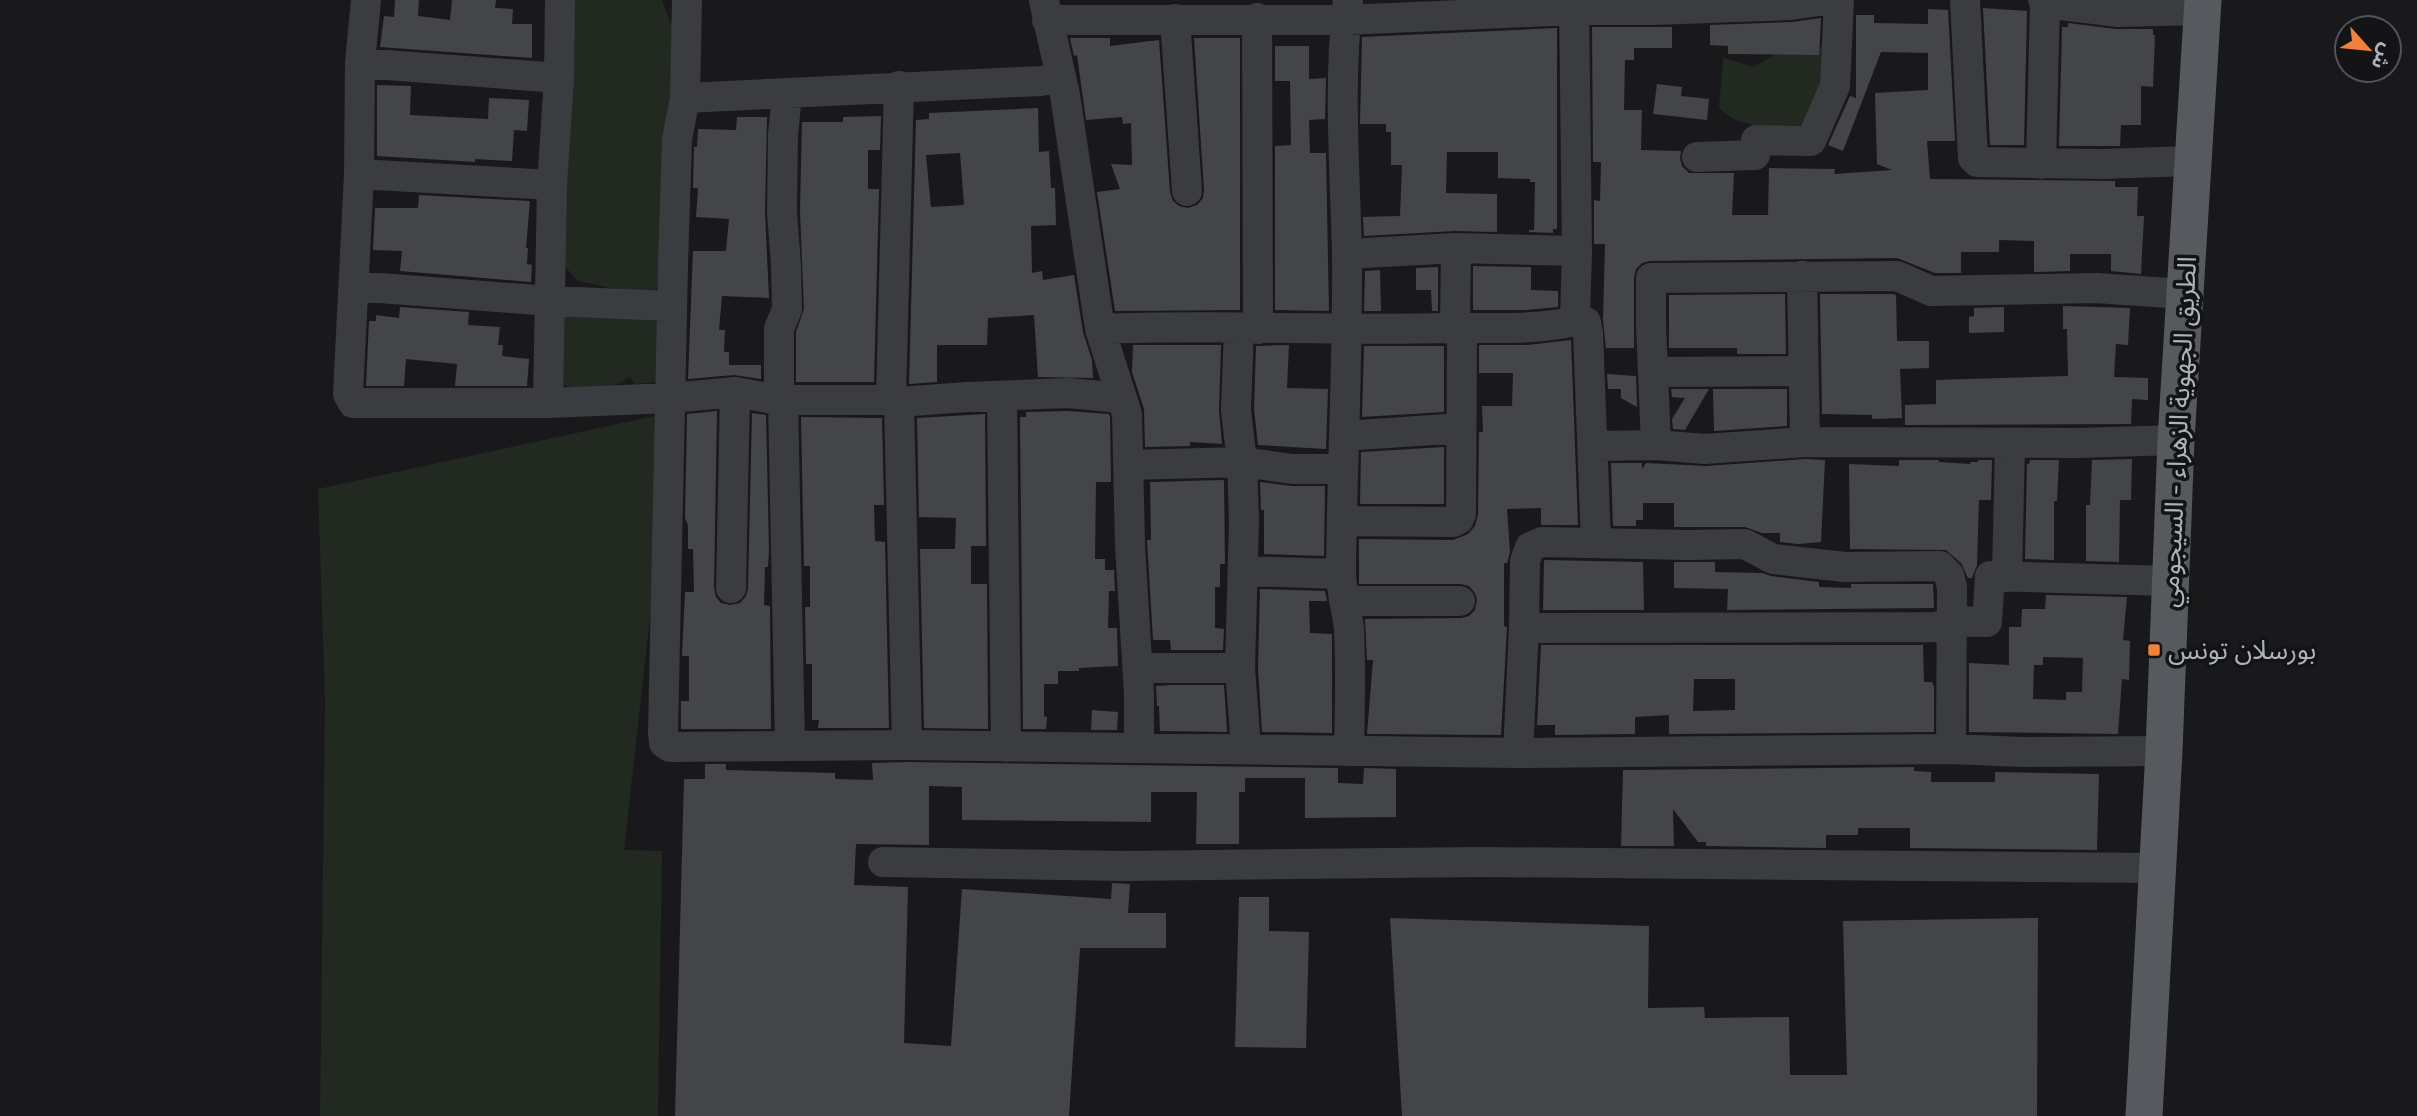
<svg xmlns="http://www.w3.org/2000/svg" width="2417" height="1116" viewBox="0 0 2417 1116" font-family="Figtree,'Noto Sans Arabic',sans-serif">
<style>
.green{fill:#212921}
.building{fill:#434548;fill-rule:evenodd}
.lines{fill:none;stroke-linecap:round;stroke-linejoin:round}
.minor{stroke:#3a3c40;stroke-width:30}
.major{stroke:#565a5f;stroke-width:37}
.poi-dot{fill:#f1813b;stroke:#141416;stroke-width:2.5}
.labels{text-anchor:middle;dominant-baseline:central;stroke-width:7;stroke-linejoin:round;paint-order:stroke}
.street-label{font-size:26px;fill:#abb4ba;stroke:#141416}
.poi-label{font-size:26px;fill:#abb4ba;stroke:#141416;text-anchor:start}
</style>
<rect width="100%" height="100%" fill="#19191b"/>
<path class="green" d="M569,0H662L670,22L683,32L665,276L655,291L616,289L578,281L557,258Z
M1796,42L1826,48L1825,65L1809,125C1779,125 1740,133 1719,107L1723,58L1754,67Z
M601,301L674,325L659,382L634,384L630,377C605,394 579,389 552,383L560,311Z
M659,415L652,599L624,850L662,851L658,1116H320L325,700L318,489Z"/>
<path class="building" d="M395,0H419L418,16L450,20L452,0H496L495,8L513,9L512,24H532V58L380,47L384,16L394,17Z
M1983,8L2027,11L2024,145H1990Z
M1928,9L1948,10L1955,141H1927L1930,179L2115,181V187H2138L2137,216H2144L2141,274L2111,271V254H2070V271L2034,272V241L1999,240V252H1961V273H1935L1897,258L1650,261L1642,263L1636,269L1634,277V348H1606L1603,320L1605,244H1594V200L1600,201L1601,162H1593L1592,27H1672V48H1634V60H1625L1624,110H1642L1641,150L1681,151L1680,158L1682,166L1689,173H1734L1732,215H1768L1769,168L1835,169L1834,174L1892,170L1877,164L1875,93L1928,90V53L1881,52L1843,151L1828,145L1850,96L1856,98V15H1874V23L1928,24Z
M1821,18L1819,55L1728,54V46L1710,45V25L1792,22Z
M2068,23L2116,29H2153V35H2155L2153,87L2141,86V125H2121L2120,146H2059L2062,27H2068Z
M1557,28V229H1553V233L1529,232V230H1534L1535,182H1530V179L1498,178V152H1447L1446,193L1497,194V232L1455,231L1364,236L1363,217L1400,216L1402,165H1391V132H1386V124H1360L1362,37Z
M1070,38H1110V46L1159,40L1170,192L1173,201L1179,206L1188,208L1197,205L1203,198L1204,190L1194,38H1240V310L1115,311L1097,192L1120,189L1111,164L1132,165L1131,123L1123,124L1122,117L1086,120L1077,55L1074,56Z
M1275,46H1309V79L1326,78L1325,119L1309,120L1310,153H1326L1329,311L1275,310V146L1291,145L1290,81H1275Z
M1657,84L1682,87L1681,96L1709,99L1707,120L1653,114Z
M377,85L411,86L410,115L488,119L489,98L529,100L527,131L514,130L512,161L475,159V162L377,156Z
M1038,108L1039,152L1049,151L1051,188H1055L1056,225L1031,226L1032,273L1042,271L1043,280L1074,275L1083,332L1092,360L1093,378L1038,377L1034,315L988,318L987,345H937V382L909,384L916,120L929,119V113ZM960,153L964,205L931,207L926,155Z
M881,116L880,150H868V189H879L874,382H796V332L804,309L800,211L802,122H843V117Z
M737,117H767L765,212L769,298L722,296L719,330H725L724,352H729V365H761V379L734,375L688,379L693,251H726L729,219L696,217L698,188H693L694,147H697L698,129L736,130Z
M419,195L530,201L526,248H528L527,264L532,265L531,282L400,271L402,251L373,250L375,208H418Z
M1473,266L1531,267V290L1558,291V307L1526,310H1473Z
M1438,267V311H1432L1431,290H1416V268Z
M1380,270L1381,311H1364L1365,271Z
M1785,294L1786,354H1737V348H1669V295Z
M1820,294H1893L1896,295L1897,341H1929V368L1900,369L1902,418L1872,419V415L1822,414Z
M2063,306L2130,308L2128,345L2116,344L2114,377L2148,378V400L2132,399L2131,424L1905,425V405L1936,404V380L2068,376L2067,329H2063Z
M400,307L469,312L468,325L500,327L498,345H503L502,356L529,359L527,386H455L457,364L406,359L404,386H366L369,321H376V315L399,318Z
M2004,307V332L1969,333V317L1974,316V308Z
M1571,340L1578,525H1541V508L1507,509L1510,552L1507,563H1504V626L1507,627L1501,735L1367,734L1373,660H1367L1365,619L1461,618L1469,616L1475,610L1477,600L1475,593L1469,586L1461,584H1359V539L1453,540L1468,534L1475,526L1478,515L1479,432H1483L1482,406H1512L1513,373H1479V345H1528Z
M1133,345H1221L1219,410L1222,444L1190,442V446L1145,447L1144,409L1132,372Z
M1289,345L1287,388L1328,389L1326,449L1258,445L1254,409L1256,346Z
M1364,346H1444V412L1362,417Z
M1607,374L1636,376L1637,407L1621,398V389H1608Z
M1671,389H1709L1685,430L1673,429L1672,419L1685,398L1672,397Z
M1713,389H1787V426L1714,431Z
M717,411L714,588L716,597L721,603L730,605L740,603L746,596L748,589L752,413L766,415L769,550L768,567H765L764,605L770,606L771,729H681V701H689V656H682L685,592H694L693,549H688V525L685,518L687,414Z
M1068,411L1109,414L1110,417L1111,482H1096L1095,559H1105V570H1114L1115,591H1109L1108,628H1117L1118,666L1079,668V671H1058V684H1044V716L1047,717L1046,729H1023L1020,417H1026V412Z
M985,414L986,546H971V584H987L988,729L924,728L920,549H955L956,518L919,517L917,418Z
M801,417L882,418L884,505H874L875,541L885,542L889,728H818L819,720H812V664H806L805,607H810V566H804Z
M1444,447V504H1360L1361,452Z
M1806,459L1825,460L1821,542L1798,544L1780,542V533H1762L1745,527H1674V503H1643V520H1636V526H1613L1611,463H1642V469L1646,463L1706,466Z
M2132,459L2131,500H2120L2119,562L2086,561V505H2090L2092,460Z
M1899,460H1939V462L1970,464L1971,462H1978V460H1992L1991,500H1979L1977,565L1972,578H1968L1961,563L1946,550L1850,549L1849,464L1899,466Z
M2030,460H2059L2057,501H2054V560L2025,559L2027,464H2029Z
M1224,480L1225,564H1220V587H1215V628L1224,629L1223,650H1171L1170,640H1153L1147,540H1151L1150,482Z
M1260,482L1292,486H1325L1324,556L1264,554V510H1261Z
M1544,560L1643,562L1644,610H1543Z
M1674,562H1715V572L1762,573L1771,576L1819,582V587L1851,588V584H1933L1934,608L1727,610L1728,589L1674,588Z
M1260,589L1325,591L1327,601H1309L1310,633L1332,634V733L1262,732L1258,668Z
M2046,595L2127,597L2123,640L2130,641L2129,680L2122,679L2118,734L1969,732V663L2009,665V627H2021L2022,609H2045ZM2043,657L2083,658L2082,692H2066V700L2033,699L2034,665H2043Z
M1541,645H1923L1924,682H1932L1934,687V732L1669,734V715L1635,717V734L1555,735V725H1537ZM1694,679H1735V710L1693,711Z
M1171,685H1224L1227,732L1160,731L1159,706H1157L1156,686Z
M1092,710L1118,712L1117,730H1091Z
M907,762L1338,768V783L1363,784L1364,768L1396,769V817L1305,818V778H1245V792H1239V844H1196L1197,792H1151V822L962,820V787L929,786V845L856,844L854,885L908,887L904,1043L951,1046L962,889L1111,899L1112,883L1130,884L1128,913H1166V948H1080L1069,1116H675L684,779H705V764H726V770L835,773V779L873,780L872,763Z
M1914,767V771L1931,772V782H1995V772L2099,774L2097,850L1910,848V828H1858V835H1826V848L1706,846V842H1698L1673,809L1674,846H1621L1623,770Z
M1239,897H1269V931L1309,932L1306,1048L1235,1047Z
M1390,918L1649,926L1648,1008L1704,1007L1705,1018L1789,1017L1790,1075H1847L1843,921L2038,918L2037,1116H1402Z"/>
<g class="lines">
<path class="minor" d="M366,0L360,63L359,174L348,394L353,403H548L671,398L735,392L779,400H891L899,402L967,397L1068,393L1121,398
M687,0L685,98L677,139L673,265L663,732L664,743L670,747L907,745L1518,753L1951,749L2023,752L2164,751
M1348,0C1338,84 1345,170 1347,254C1348,360 1342,466 1341,572C1341,591 1347,610 1349,629C1351,670 1350,710 1349,751
M1965,0L1973,158L1977,162L2101,164L2192,161
M2043,0L2045,3L2118,12L2202,10
M1044,1L1065,95L1100,329L1127,414L1130,545L1139,695V747
M1257,18L1258,329
M1175,19L1187,191
M1047,20H1346L1574,10H1653L1736,7L1791,5L1826,0
M360,63L559,78
M685,98L1041,81L1061,76
M1697,157L1755,155L1756,140L1811,141L1835,86L1839,0
M2041,164L2045,3
M359,174L552,185
M1347,254L1456,248L1577,251
M1802,276L1805,442
M354,286L550,301L672,306
M1575,321L1586,322L1588,332L1596,542
M1455,327L1456,248
M1239,328L1236,410L1242,462L1244,521L1240,668L1246,748
M1100,329C1215,324 1331,331 1447,328C1489,327 1533,331 1575,321L1577,251L1574,0
M1653,372L1803,371
M1002,397L1006,747
M779,400V329L787,309L786,265L782,212L783,135L787,94
M783,400L790,745
M891,400L899,86
M899,402L907,745
M548,403L552,185L559,78L560,0
M1344,436L1461,428
M1656,445L1651,325V278L1897,276L1931,291L2096,288L2184,294
M1593,446L1656,445L1705,449L1805,442L2078,443L2176,440
M1128,465L1242,462L1292,469H1342
M1344,521L1453,522L1459,519L1461,514L1462,329
M1244,571L1341,574
M2007,577L2010,443
M731,588L735,392
M1344,601H1460
M1524,628L1937,627L1952,621L1987,622L1990,576L2170,581
M1138,668H1240
M1518,753L1524,628L1525,561L1530,547L1542,542L1688,545L1745,544L1773,559L1845,567L1940,566L1949,575L1952,587L1951,749
M883,862L1124,866L1483,862L2157,868"/>
<path class="major" d="M2144,1116L2164,751L2176,440L2203,0"/>
</g>
<rect class="poi-dot" x="2147" y="643" width="14" height="14" rx="3.5"/>
<g class="labels">
<g class="street-label">
<text transform="translate(2178 432) rotate(-87)">الطريق الجهوية الزهراء - السيجومي</text>
</g>
<g class="poi-label">
<text x="2168" y="650">بورسلان تونس</text>
</g>
</g>
<g transform="translate(2368 49) rotate(117)"><circle r="33" fill="#141416" stroke="#505458" stroke-width="2"/>
<path d="M0-5L12 26L0 18L-12 26Z" fill="#f1813b"/>
<text y="-10" font-size="19" font-weight="bold" text-anchor="middle" fill="#abb4ba">ش</text>
</g>
</svg>
